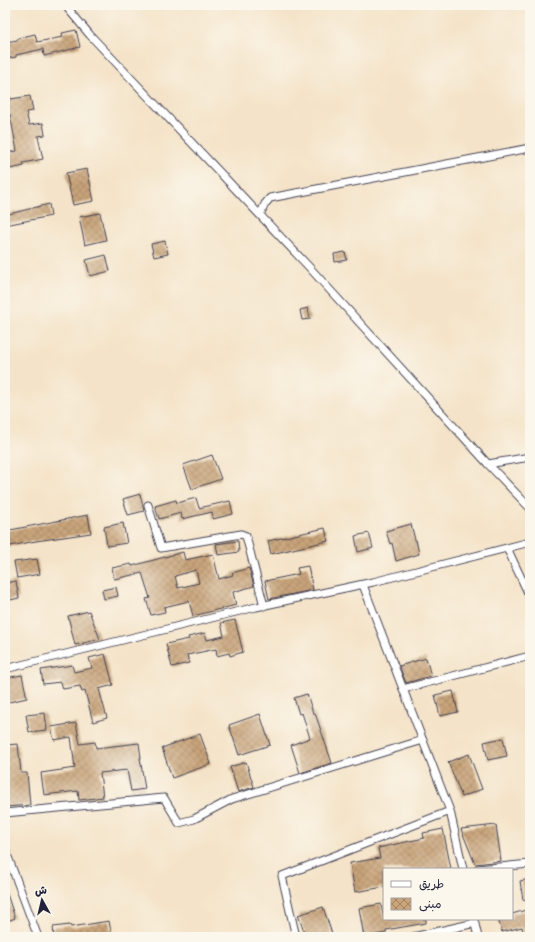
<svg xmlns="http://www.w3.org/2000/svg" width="535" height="942" viewBox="0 0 535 942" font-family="Mali,'Playpen Sans Arabic',sans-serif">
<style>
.building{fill:url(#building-cross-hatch);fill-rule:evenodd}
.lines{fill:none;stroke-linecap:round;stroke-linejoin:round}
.minor-casing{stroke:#423f50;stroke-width:9}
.minor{stroke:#fff;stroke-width:7}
</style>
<defs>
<pattern id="building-cross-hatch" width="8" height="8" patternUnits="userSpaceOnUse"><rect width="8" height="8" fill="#c9a47a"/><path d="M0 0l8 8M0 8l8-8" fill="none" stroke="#a38565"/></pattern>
</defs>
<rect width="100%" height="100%" fill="#fbf7ec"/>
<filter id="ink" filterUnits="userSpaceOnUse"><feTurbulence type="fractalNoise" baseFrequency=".025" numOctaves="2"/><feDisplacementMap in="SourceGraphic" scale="8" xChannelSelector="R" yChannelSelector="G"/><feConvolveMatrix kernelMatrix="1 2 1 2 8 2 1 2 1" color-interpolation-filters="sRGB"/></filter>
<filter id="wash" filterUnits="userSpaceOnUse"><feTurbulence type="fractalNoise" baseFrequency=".012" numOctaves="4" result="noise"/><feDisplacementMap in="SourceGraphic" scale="16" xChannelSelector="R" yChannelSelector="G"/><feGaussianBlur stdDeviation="0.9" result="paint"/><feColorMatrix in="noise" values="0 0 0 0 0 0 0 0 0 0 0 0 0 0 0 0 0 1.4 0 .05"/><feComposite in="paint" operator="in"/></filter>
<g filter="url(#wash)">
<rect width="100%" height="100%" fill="#f4e3c8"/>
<g id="blocks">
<path class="building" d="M76,30L80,47L44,56L43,49L16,55V57L6,59L5,42L18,40V38L35,34L37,42L63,37L62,33Z
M30,96L33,111L26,112L29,125L43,123L45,135L38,136L43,159L23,163L24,166L5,170V153L17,151L10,114L5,115V99L10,97L11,99Z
M87,169L94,201L73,205L66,173Z
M49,204L51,216L5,225V215Z
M100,213L106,240L85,245L79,217Z
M165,241L168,254L154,257L151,244Z
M345,252L347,260L335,262L334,254Z
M106,255L110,271L90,276L86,260Z
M308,308L310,319L302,320L300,310Z
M212,455L221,479L192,489L183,465Z
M140,494L144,511L128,515L123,499Z
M196,498L199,508L230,501L233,514L213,519L212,512L182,519L181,513L159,519L155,506L176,500L177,503Z
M88,515L91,533L36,541L5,547V531Z
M123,523L127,543L107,546L104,527Z
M411,524L415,540H416L419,554L396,561L392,543L390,544L386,531Z
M325,528L328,541L271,554L268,541Z
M369,533L373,548L358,552L355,536Z
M238,541L239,552L218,555L216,544Z
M183,552L185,560L213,554L219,579L233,575L232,573L249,568L254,586L233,592L236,605L193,616L189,601L164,607L165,612L151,615L146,599L150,598L142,573L114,579L112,568L131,564L132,566ZM196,570L199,583L178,588L175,576Z
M37,559L40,574L17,578L14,562Z
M308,566L313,590L269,599L265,581L299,574L297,568Z
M16,581L19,598L6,601L5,583Z
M116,587L118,596L104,599L102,590Z
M89,611L100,639L75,645L68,616Z
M235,620L243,652L230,656L229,653L217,656L216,649L187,655L189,663L172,667L166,644L189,639L188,637L205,633L207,640L224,636L221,623Z
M105,654L113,685L99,689L107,718L93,722L85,691L82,692L80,686L63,689L61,682L43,684L41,670L72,665L74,672L92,668L89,658Z
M426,658L431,676L406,683L399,666Z
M22,675L27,698L5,703V678Z
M453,691L458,712L440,716L435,695Z
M307,694L313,713H315L332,763L300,773L291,745L310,738L302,713L299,714L294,698Z
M45,713L47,730L29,732L26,715Z
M260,714L270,745L239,755L229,725Z
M76,723L80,744L95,742L96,748L139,743L141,758H140L145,789L131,791L127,770L100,773L103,797L79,800L78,791L44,795L41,773L75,768L71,737L54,740L51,727Z
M200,734L211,764L172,778L162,748Z
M503,738L507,756L488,760L484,742Z
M18,744L21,773H27L30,805L5,807V745Z
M469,754L482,789L462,797L448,762Z
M246,762L254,787L238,792L230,767Z
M496,825L501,861L475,864L461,829Z
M443,829L451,869H384V887L355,892L350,863L380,858L378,848L424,838L423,833Z
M530,879V899L523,900L520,881Z
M6,891L15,918L5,922V892Z
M381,904L384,919H426V923L386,930V933L364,937L359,908Z
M323,907L333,937H306L298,915Z
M526,910L530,926V937H524L522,927L502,932L498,919H512V914Z
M109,921L112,937H54L53,927L70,925L71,927Z"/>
</g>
</g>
<g filter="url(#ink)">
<use href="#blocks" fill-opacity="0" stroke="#423f50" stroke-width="1"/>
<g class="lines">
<g class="minor-casing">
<path id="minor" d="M65,5L90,35L309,267L488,464L530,508
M260,215L265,204L270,198L530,148
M488,464L530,457
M148,505L161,548L241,534L246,536L264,606
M507,548L530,597
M363,585L450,811L463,869
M5,669L256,607L373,582L530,542
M403,689L530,656
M5,813L164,798L179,823L194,819L232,799L423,740
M5,849L38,937
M478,869L530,864
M474,920L478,937
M296,937L282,876L450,811
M413,937L475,923"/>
</g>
<use href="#minor" class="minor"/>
</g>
</g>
<rect width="535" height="942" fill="none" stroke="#fbf7ec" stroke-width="20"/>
<rect x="383" y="868" width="130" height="52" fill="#fbf7ec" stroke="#a4a2a5"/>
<rect x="391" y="881" width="20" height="6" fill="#ffffff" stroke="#a4a2a5"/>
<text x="419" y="888" font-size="12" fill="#22223b">طريق</text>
<rect x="391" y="898" width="20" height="12" fill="url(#building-cross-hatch)" stroke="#a4a2a5"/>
<text x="419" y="908" font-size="12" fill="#22223b">مبنى</text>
<g transform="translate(42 900) rotate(352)" stroke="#fbf7ec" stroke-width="3" paint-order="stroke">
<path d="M0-3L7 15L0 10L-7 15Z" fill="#22223b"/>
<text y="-6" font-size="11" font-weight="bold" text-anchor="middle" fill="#22223b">ش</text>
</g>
</svg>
